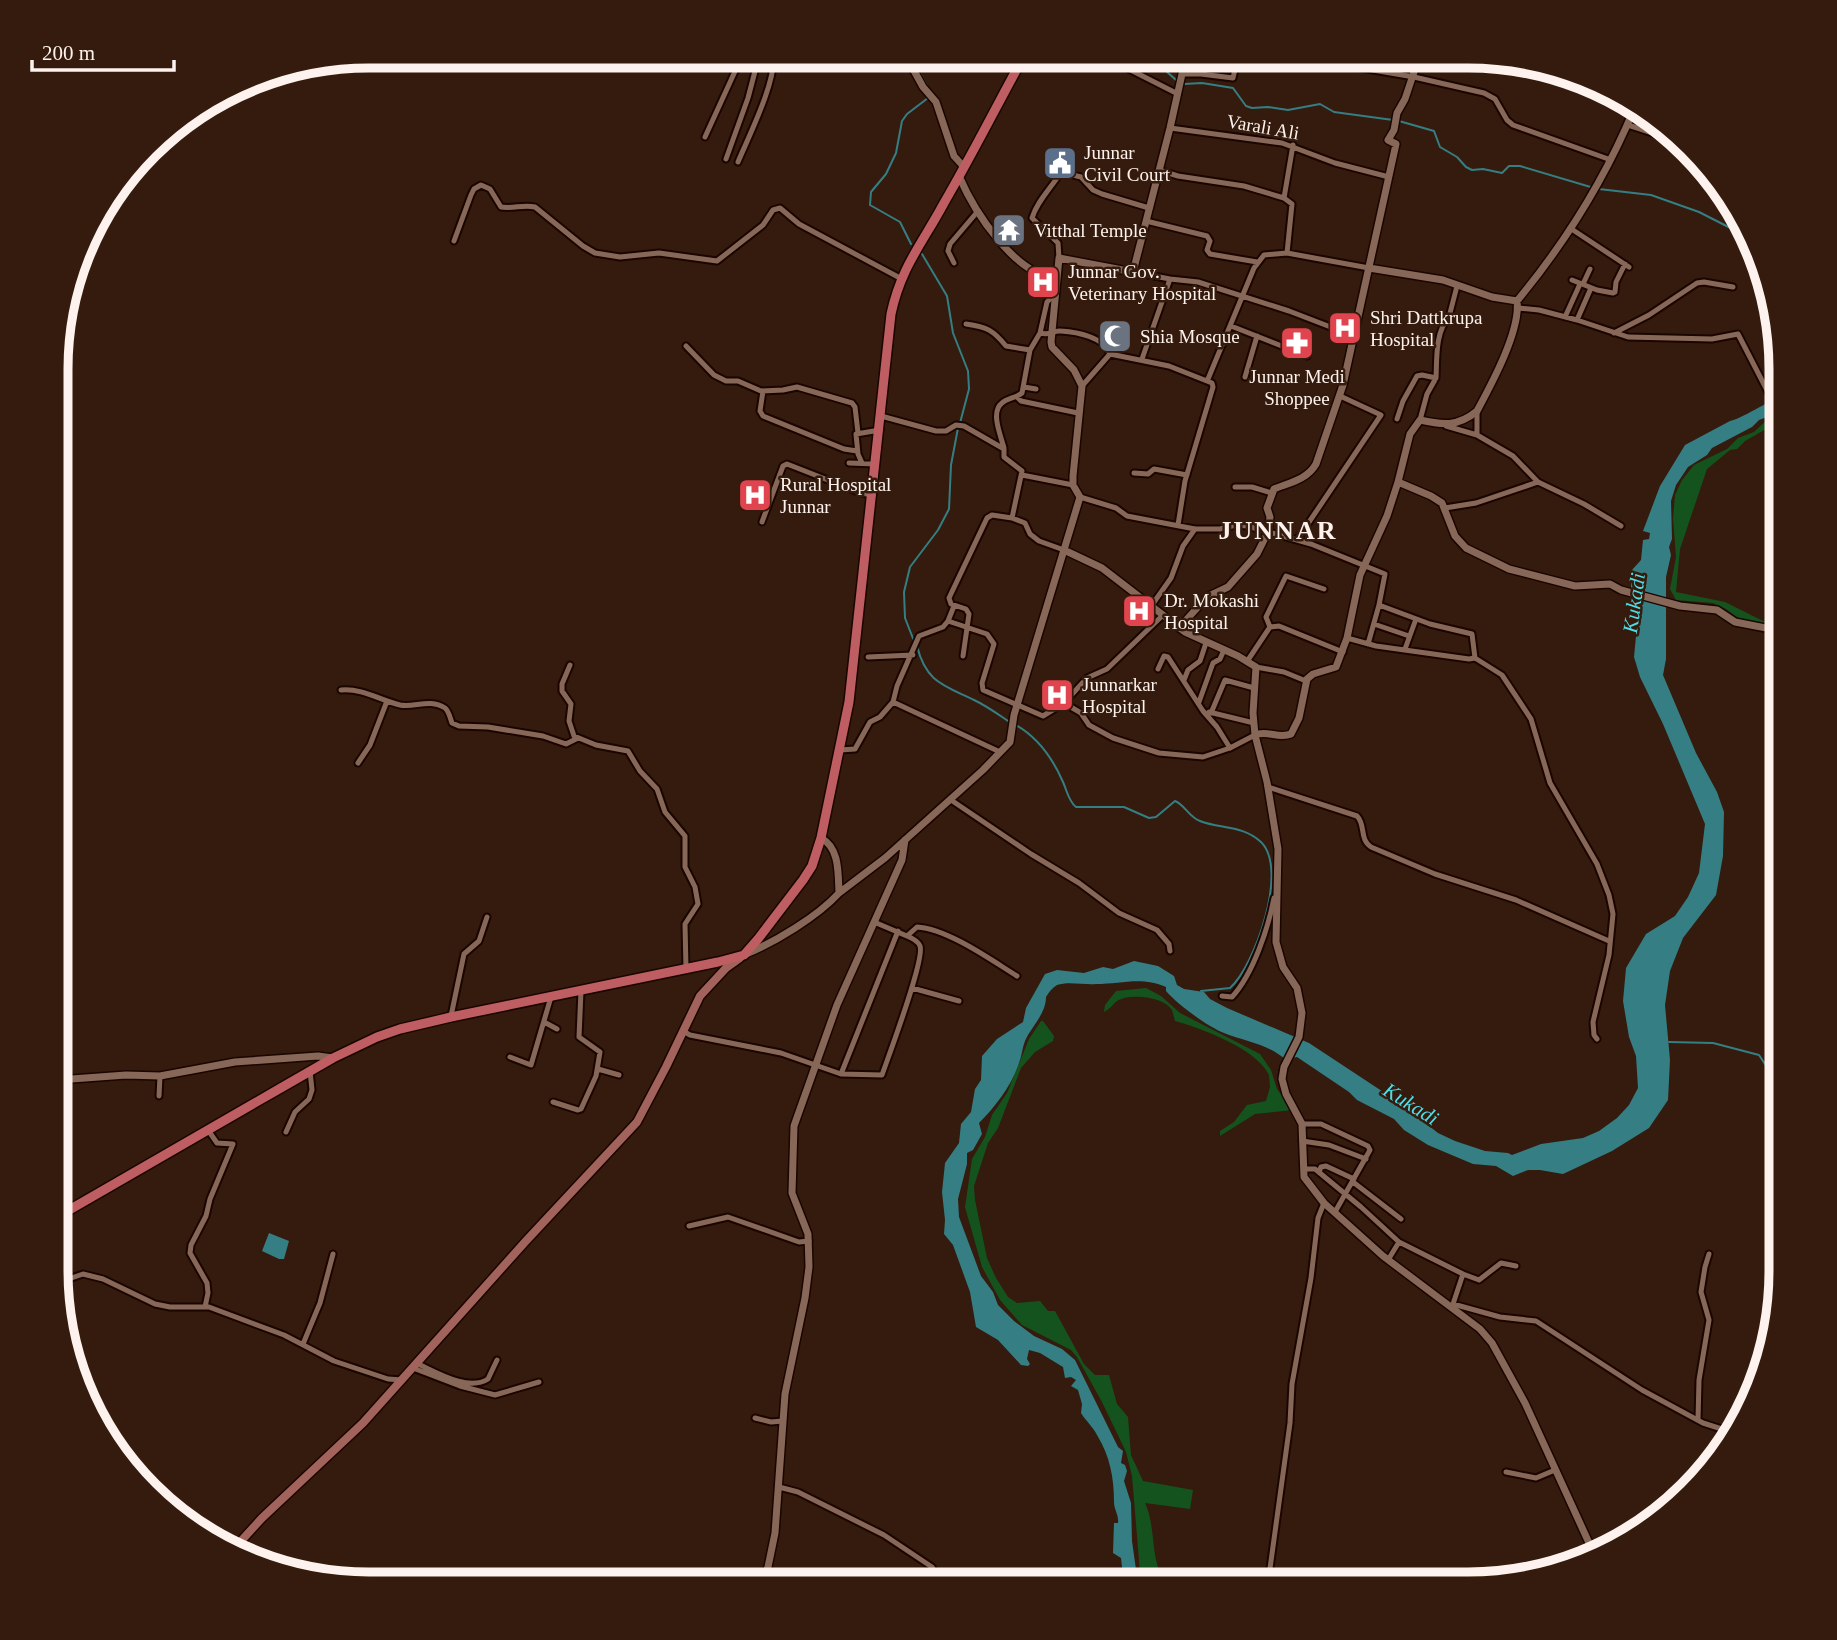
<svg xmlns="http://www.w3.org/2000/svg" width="1837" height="1640" viewBox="0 0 1837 1640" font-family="Georgia,serif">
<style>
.green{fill:#15531e}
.water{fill:#357e83}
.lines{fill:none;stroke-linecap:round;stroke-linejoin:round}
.stream{stroke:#357e83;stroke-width:2}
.minor-casing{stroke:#1b0500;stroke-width:9}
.tertiary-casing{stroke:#1b0500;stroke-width:10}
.secondary-casing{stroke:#1b0500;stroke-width:11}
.primary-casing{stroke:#1b0500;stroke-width:12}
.minor{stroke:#876858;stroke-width:5}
.tertiary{stroke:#876858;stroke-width:7}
.secondary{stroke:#a2635d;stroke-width:8}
.primary{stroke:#be5e62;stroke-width:9}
.labels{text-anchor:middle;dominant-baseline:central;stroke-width:5;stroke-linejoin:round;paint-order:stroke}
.street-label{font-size:19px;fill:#fdf2ed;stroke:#341b0d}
.poi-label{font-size:19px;fill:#fdf2ed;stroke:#341b0d;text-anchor:start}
.water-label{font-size:21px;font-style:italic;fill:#4edce5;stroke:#341b0d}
.district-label{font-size:26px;font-weight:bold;letter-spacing:2px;fill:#fdf2ed;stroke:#341b0d}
.rim{fill:none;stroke:#fdf2ed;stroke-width:9}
</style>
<rect width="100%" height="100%" fill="#341b0d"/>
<path class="green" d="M1780,417V421L1745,441L1737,449L1730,450L1707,469L1680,549L1676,592L1725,602L1775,627L1741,620L1726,609L1713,603L1676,600L1670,589L1676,557L1673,518L1675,495L1682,480L1694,465L1727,449L1738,438L1754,432L1767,420Z
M1146,988L1161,996L1180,1013L1260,1054L1271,1070L1277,1089L1292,1110L1255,1114L1220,1136V1131L1234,1122L1247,1105L1266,1101L1270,1087L1269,1075C1257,1049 1201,1028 1175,1021C1174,1017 1173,1013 1172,1010C1164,996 1128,993 1117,1001C1112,1005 1110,1009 1104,1012L1105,1005L1116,991Z
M1041,1021H1043L1054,1036L1053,1041L1035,1052L1021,1068L998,1128L988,1143L974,1186L975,1200L987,1258L996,1278L1008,1297L1017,1303L1040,1301L1048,1311H1055L1084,1364L1095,1375H1109L1117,1404L1128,1417L1131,1455L1143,1481L1193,1490L1190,1509L1145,1503C1157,1529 1149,1559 1166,1584H1141L1132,1476L1126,1452L1102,1402L1077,1357L1071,1350L1022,1325L1000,1300L982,1267L965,1207L972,1159L985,1137L992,1115L1007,1093L1029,1039Z"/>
<path class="water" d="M1780,395V412L1759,420L1752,427L1712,448L1707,455L1688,467L1676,485L1671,501L1672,539L1669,547L1671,555L1666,577V659L1663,675L1696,753L1717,792L1724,812L1723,856L1716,895L1683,938L1670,971L1665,1005L1670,1060L1668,1100L1649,1128L1612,1151L1563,1174L1540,1170H1528L1513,1176L1496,1166L1473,1164L1428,1145L1404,1130L1394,1119L1357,1100L1349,1092L1297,1057L1285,1059C1268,1044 1244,1041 1224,1033C1208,1027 1177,1004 1166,991V987C1142,976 1121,984 1096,984C1084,985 1068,981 1057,985C1052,988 1049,992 1046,997C1046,1014 1031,1027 1025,1041C1022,1048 1022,1056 1019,1063C1012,1085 995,1107 979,1123L982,1134L973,1150L967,1153V1164L958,1199L959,1217L981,1276L993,1292L998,1305L1014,1321L1034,1336L1062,1349L1075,1360L1118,1447L1123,1451L1121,1463L1125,1465L1127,1471L1124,1481L1131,1503L1132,1541L1138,1584H1124L1121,1558L1113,1553L1114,1523H1118C1119,1515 1114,1510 1114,1502C1114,1478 1110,1456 1097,1435C1093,1427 1086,1421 1081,1413L1082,1404L1078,1390L1071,1386L1076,1380L1071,1377L1065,1378L1063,1367L1040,1353L1029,1350L1027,1359L1030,1364L1028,1366L1021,1365L998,1340L976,1327L970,1292L953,1245L944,1234L945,1220L942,1192L945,1163L959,1143L961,1124L971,1112L975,1089L981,1080L982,1056L997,1039L1023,1022L1026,1008L1045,974L1057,970L1084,973L1103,967L1113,969L1134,961L1158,966L1174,976L1177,985L1184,989L1204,992L1210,999L1227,1008L1309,1043L1400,1103L1438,1133L1455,1141L1485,1151L1508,1153L1512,1155L1541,1144L1583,1138L1599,1131L1617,1118L1629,1105L1638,1088L1636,1056L1629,1037L1623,1001L1626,968L1646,934L1675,916L1688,897L1699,873L1705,824L1663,724L1640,677L1634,657L1636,636L1634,606L1631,598V576L1632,570L1641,560L1643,540L1649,539L1650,533L1643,531L1660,486L1685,445L1730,421C1738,420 1773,400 1780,395Z
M269,1233L289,1241L284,1259H279L262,1251Z"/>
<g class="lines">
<path class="stream" d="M911,56L927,86
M1141,56L1166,71L1176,80
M1184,84L1202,83L1233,88L1246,106L1252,108L1268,107L1288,110L1320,104L1334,112L1393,120
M1399,121L1434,131L1440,147L1457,157L1466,167L1472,170L1483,169L1502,173L1509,166H1520L1594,188
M1599,189L1651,195L1699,212L1750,238
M911,244L900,222L870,205L871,192L886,174L896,153L902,121L907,114L928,98
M922,254L947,296L953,333L968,371L969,389L960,423
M914,641L905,618L904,592L910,567L938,530L949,509L951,465L958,428
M917,646C926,682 943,685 974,700C987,706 999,715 1011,723
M1016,725C1039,738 1053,759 1063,782C1067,791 1069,802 1076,807H1124L1149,818L1156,817L1175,801C1185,805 1189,817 1200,821C1220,829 1243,825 1261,842C1289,869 1255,966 1230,988L1201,991
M1669,1042L1713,1043L1759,1055L1781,1088"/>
<g class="minor-casing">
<path id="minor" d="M857,56L879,67L908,60
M1103,56L1178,94
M1297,57L1414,77L1484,93L1495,99L1507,120L1513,125L1611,160
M1182,74H1201L1233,78L1238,57
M1628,125L1674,140
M1170,128L1282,143L1335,163L1389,177
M705,137L742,56
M726,159L748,98L759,56
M738,162C748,138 777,80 773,56
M1159,170L1178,176L1244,186L1284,198
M1146,221L1207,236L1210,241L1207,250L1210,254L1257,262
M1570,228L1629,267
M454,241L471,195L474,189L481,185L490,189L501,207C513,209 524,204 535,207L583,246L595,253L620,257L659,253L717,261L763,225L773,210L780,208L799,224L900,278
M1287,253L1292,204L1284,198L1293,145
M1059,258L1058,243L1032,218C1037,201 1052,187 1061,172L1081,177L1093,190L1102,194L1149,208
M954,263L948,251L950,244L978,211
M1133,272L1170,279L1198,282L1289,311L1354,336
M1572,280L1597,290L1613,293L1615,292L1616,282L1625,264
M1583,284L1590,269
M1518,308L1539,310L1577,320L1628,337L1712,339L1738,334L1771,398
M1565,317L1580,284
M1577,320L1591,288
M966,324C987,327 993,330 1006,346L1030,350
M1231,326L1307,356
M1040,333C1052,336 1052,330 1061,331C1077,332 1104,337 1110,354
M1614,333L1649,315L1697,283L1704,282L1733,287
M686,346L714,375L726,381H738L761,391L783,390L797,387L852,403L855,407L858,433
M1142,359L1170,279
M1245,377L1257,336
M1436,378C1437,359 1435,332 1449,317L1457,286
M1208,379L1254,268L1264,255L1287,253L1369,268
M1082,386L1110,354L1169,366L1212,383L1213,387L1185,481L1178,525
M1024,387L1036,389
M763,391L760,411L763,416L844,449L857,451
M1017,397L1021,401L1078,413
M881,416L936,431H946L956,425L964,426L1004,449V457L1022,471L1012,518L1025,523L1030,534L1039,541L1064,550
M1397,419L1403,401L1417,376L1422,375L1436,378L1427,394L1420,420
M1446,426L1477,435
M1004,448C1001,436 990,412 1002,403C1007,398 1016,398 1022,393L1030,350L1040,333L1047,302L1056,293
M849,463L876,464
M862,463L858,454L856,434L880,430
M1134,473L1148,474L1154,469L1187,475
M1022,475L1073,485
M1538,482L1584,504L1621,526
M1235,487H1252L1272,493
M1080,497L1116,508L1127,516L1195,529H1220L1236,525L1247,526L1311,544L1385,574L1379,605L1430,624L1472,634L1475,658L1502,675L1531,719L1550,783L1597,864L1609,895L1613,914L1609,955L1593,1022L1594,1035L1597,1039
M1445,508L1476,503L1538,482L1513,456L1477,435V411
M762,522L783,466L787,464L861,493L873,495
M1297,540L1381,415L1340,396
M1152,605L1171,578L1183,546L1195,529
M954,606L948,621L987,634L994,644L982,683L983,690L1043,716L1064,703L1087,678L1107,669L1162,616
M1374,624L1409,636
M1270,627L1266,617L1286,576L1324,589
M1347,638L1376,646L1469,659L1475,658
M1368,644L1379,605
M1405,649L1416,619
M963,656L969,614L966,609L951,604L949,598L987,518L992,515L1012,518
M868,657L913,655
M1248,660L1270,627L1279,626L1343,652
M570,665L562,684V691L571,704L569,721L574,736L596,745L628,751L640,771L657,789L665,812L685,836V867L695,887L698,904L685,924L686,969
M1256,667L1284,672L1306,681
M1158,669L1164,656L1168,657L1203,711L1217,727L1230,748
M1184,680L1188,670L1200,661L1206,643
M341,690C362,688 380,700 400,705C414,708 430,698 445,708C449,711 450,718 452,723L459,726L488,727L543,736L566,744L578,738
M893,702L897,686L919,636L943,627L948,621
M1199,702L1213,663L1220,659L1224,650
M1064,703L1081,713L1089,725L1113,738L1159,753L1203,757L1230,748L1255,735
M1209,712L1254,723
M1211,713L1225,680L1254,688
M840,750L855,749L870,722L880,717L893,702L1000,752
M358,763L370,745L387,701
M1268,787L1357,816C1366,825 1359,839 1371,847L1435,874L1516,900L1609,941
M951,800L1031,854L1079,883L1119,913L1157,930L1169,944L1170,951
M874,922L907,936L917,927C948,929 991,960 1017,976
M912,988L959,1001
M1222,996L1232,997C1253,974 1268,929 1274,898
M451,1016L464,954L479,941L487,917
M544,1022L557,1029
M683,1031L690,1035L781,1053L841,1074L882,1075C889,1055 925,959 920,946C918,941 912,938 907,936
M510,1057L531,1065L551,997
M598,1069L619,1075
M841,1074L898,931
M159,1096L160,1076
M553,1102L578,1110L581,1109L596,1076L600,1052L579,1037L581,991
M1302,1124H1321L1368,1146L1370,1150L1335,1212
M286,1132L295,1112L309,1099L312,1090L310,1071
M1302,1141L1329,1145L1366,1159
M1304,1169H1315L1361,1207L1399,1242L1388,1260
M1319,1172L1321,1167L1326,1166L1354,1179
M1353,1182L1401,1219
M689,1226L728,1217L799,1242L809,1241
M1399,1242L1463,1274L1453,1304
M1463,1274L1479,1280L1501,1263L1516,1266
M57,1283L83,1274L103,1279L155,1304L170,1307H209L284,1335L334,1361L388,1379L402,1380
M1453,1304L1500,1317L1536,1321L1642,1390L1703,1423L1731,1432
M205,1307L208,1293L207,1283L190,1253L191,1245L206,1216L210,1199L233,1144L217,1143L208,1130
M303,1344L320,1303L333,1254
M416,1363C436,1372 468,1392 488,1379L497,1360
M413,1368L460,1386L495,1395L539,1382
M755,1418L771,1422L783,1421
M1698,1420L1699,1380L1709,1320L1701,1292L1705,1267L1709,1254
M1506,1472L1536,1478L1555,1470
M779,1487L798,1492L884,1535L932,1567L942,1584
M1268,1583L1290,1423L1292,1384L1311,1278L1318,1218L1324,1203"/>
</g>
<g class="tertiary-casing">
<path id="tertiary" d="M906,56L923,87L936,102L954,156L964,167
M959,176C974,211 1015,276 1057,278
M1369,268L1443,280L1492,297L1517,301C1565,243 1605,179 1634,109
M1398,482L1431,496L1442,503L1455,536L1466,548L1509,569L1575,586L1610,584L1621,590L1680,606L1717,610L1735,622L1781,631
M1064,550L1102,568L1185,632L1238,656L1256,667L1253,713L1255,735L1267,782L1278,849L1276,942L1283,967L1297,988L1302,1013L1299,1037L1284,1067L1282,1079L1286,1094L1302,1124L1304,1177L1324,1203L1383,1256L1480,1329L1492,1343L1525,1403L1595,1556
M1179,628L1207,597L1228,587L1257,554L1268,532L1270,517L1267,508L1274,489C1288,483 1307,480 1316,464L1343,385L1396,144L1388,140L1394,130L1397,113L1405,99L1419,57
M1255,735C1267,730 1279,739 1291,734L1299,718L1307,679L1313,674L1336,667L1347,638L1360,575L1387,516L1398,482L1410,434L1420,420C1442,425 1458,427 1477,411C1491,385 1521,330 1517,301
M839,893L885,858L983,770L1010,742L1014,715L1080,497L1073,485V476L1082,386L1074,370L1052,347L1051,342L1059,258L1133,272L1170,128L1182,74L1183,57
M746,954C775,942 817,917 839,893C838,874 840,848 821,838
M58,1080L126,1075L160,1076L235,1062L318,1056L333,1058
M761,1584L768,1567L775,1533L785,1394L805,1298L809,1267L808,1234L792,1193L794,1126L837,1005L902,860L905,840"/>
</g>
<g class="secondary-casing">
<path id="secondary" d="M231,1552L262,1518L363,1423L525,1242L637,1122L666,1067L700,996L726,968L740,958"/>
</g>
<g class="primary-casing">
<path id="primary" d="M57,1217L279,1089L333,1058L377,1037L400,1029L451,1017L718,962L744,955L758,939L803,880L812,866L821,838L849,702L891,314C901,267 922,244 944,203C972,155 997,105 1024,56"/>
</g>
<use href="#minor" class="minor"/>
<use href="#tertiary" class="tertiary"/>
<use href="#secondary" class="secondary"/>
<use href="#primary" class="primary"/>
</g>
<defs>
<g id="civic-square" transform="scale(1.75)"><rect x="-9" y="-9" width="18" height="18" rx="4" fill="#5c6f8a" stroke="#341b0d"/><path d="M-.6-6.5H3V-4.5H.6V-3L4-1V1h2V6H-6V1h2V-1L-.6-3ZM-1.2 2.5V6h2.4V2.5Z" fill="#fff"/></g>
<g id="temple-square" transform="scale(1.75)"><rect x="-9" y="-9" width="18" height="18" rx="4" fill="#6b7280" stroke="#341b0d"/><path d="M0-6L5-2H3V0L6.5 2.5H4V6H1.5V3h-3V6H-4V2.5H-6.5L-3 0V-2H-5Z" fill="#fff"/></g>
<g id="hospital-square" transform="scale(1.75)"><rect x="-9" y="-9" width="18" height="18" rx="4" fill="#e0444e" stroke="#341b0d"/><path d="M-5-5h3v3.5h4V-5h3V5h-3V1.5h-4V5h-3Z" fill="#fff"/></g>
<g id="mosque-square" transform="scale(1.75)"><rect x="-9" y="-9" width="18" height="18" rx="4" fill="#6b7280" stroke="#341b0d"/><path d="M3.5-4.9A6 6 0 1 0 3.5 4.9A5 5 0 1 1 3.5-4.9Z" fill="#fff"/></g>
<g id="pharmacy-square" transform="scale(1.75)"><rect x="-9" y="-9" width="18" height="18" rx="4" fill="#e0444e" stroke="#341b0d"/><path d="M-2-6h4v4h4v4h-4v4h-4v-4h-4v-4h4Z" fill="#fff"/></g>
</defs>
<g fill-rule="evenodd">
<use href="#civic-square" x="1060" y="163"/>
<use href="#temple-square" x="1009" y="230"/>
<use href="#hospital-square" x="1043" y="282"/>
<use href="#hospital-square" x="1345" y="328"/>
<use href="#mosque-square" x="1115" y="336"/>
<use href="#pharmacy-square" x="1297" y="343"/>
<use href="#hospital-square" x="755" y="495"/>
<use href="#hospital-square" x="1139" y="611"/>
<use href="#hospital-square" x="1057" y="695"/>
</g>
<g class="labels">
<g class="street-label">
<text transform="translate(1263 127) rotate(10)">Varali Ali</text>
</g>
<g class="poi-label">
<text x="1084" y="152">Junnar<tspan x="1084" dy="22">Civil Court</tspan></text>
<text x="1034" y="230">Vitthal Temple</text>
<text x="1068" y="271">Junnar Gov.<tspan x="1068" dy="22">Veterinary Hospital</tspan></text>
<text x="1370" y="317">Shri Dattkrupa<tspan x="1370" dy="22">Hospital</tspan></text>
<text x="1140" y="336">Shia Mosque</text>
<text x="1297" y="376" text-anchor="middle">Junnar Medi<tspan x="1297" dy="22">Shoppee</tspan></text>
<text x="780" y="484">Rural Hospital<tspan x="780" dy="22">Junnar</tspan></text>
<text x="1164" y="600">Dr. Mokashi<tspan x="1164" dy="22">Hospital</tspan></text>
<text x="1082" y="684">Junnarkar<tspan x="1082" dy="22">Hospital</tspan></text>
</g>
<g class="water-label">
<text transform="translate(1634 603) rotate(-82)">Kukadi</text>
<text transform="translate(1411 1104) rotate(32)">Kukadi</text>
</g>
<g class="district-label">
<text x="1278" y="530">JUNNAR</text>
</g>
</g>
<path d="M0 0H1837V1640H0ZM369 68H1468A301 301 0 0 1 1769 369V1271A301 301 0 0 1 1468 1572H369A301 301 0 0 1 68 1271V369A301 301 0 0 1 369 68Z" fill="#341b0d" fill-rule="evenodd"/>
<path class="rim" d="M369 68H1468A301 301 0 0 1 1769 369V1271A301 301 0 0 1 1468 1572H369A301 301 0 0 1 68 1271V369A301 301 0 0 1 369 68Z"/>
<path d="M32 60v10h142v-10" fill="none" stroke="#fdf2ed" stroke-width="3.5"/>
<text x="42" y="60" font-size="21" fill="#fdf2ed" stroke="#341b0d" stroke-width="5" paint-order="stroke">200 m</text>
</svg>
